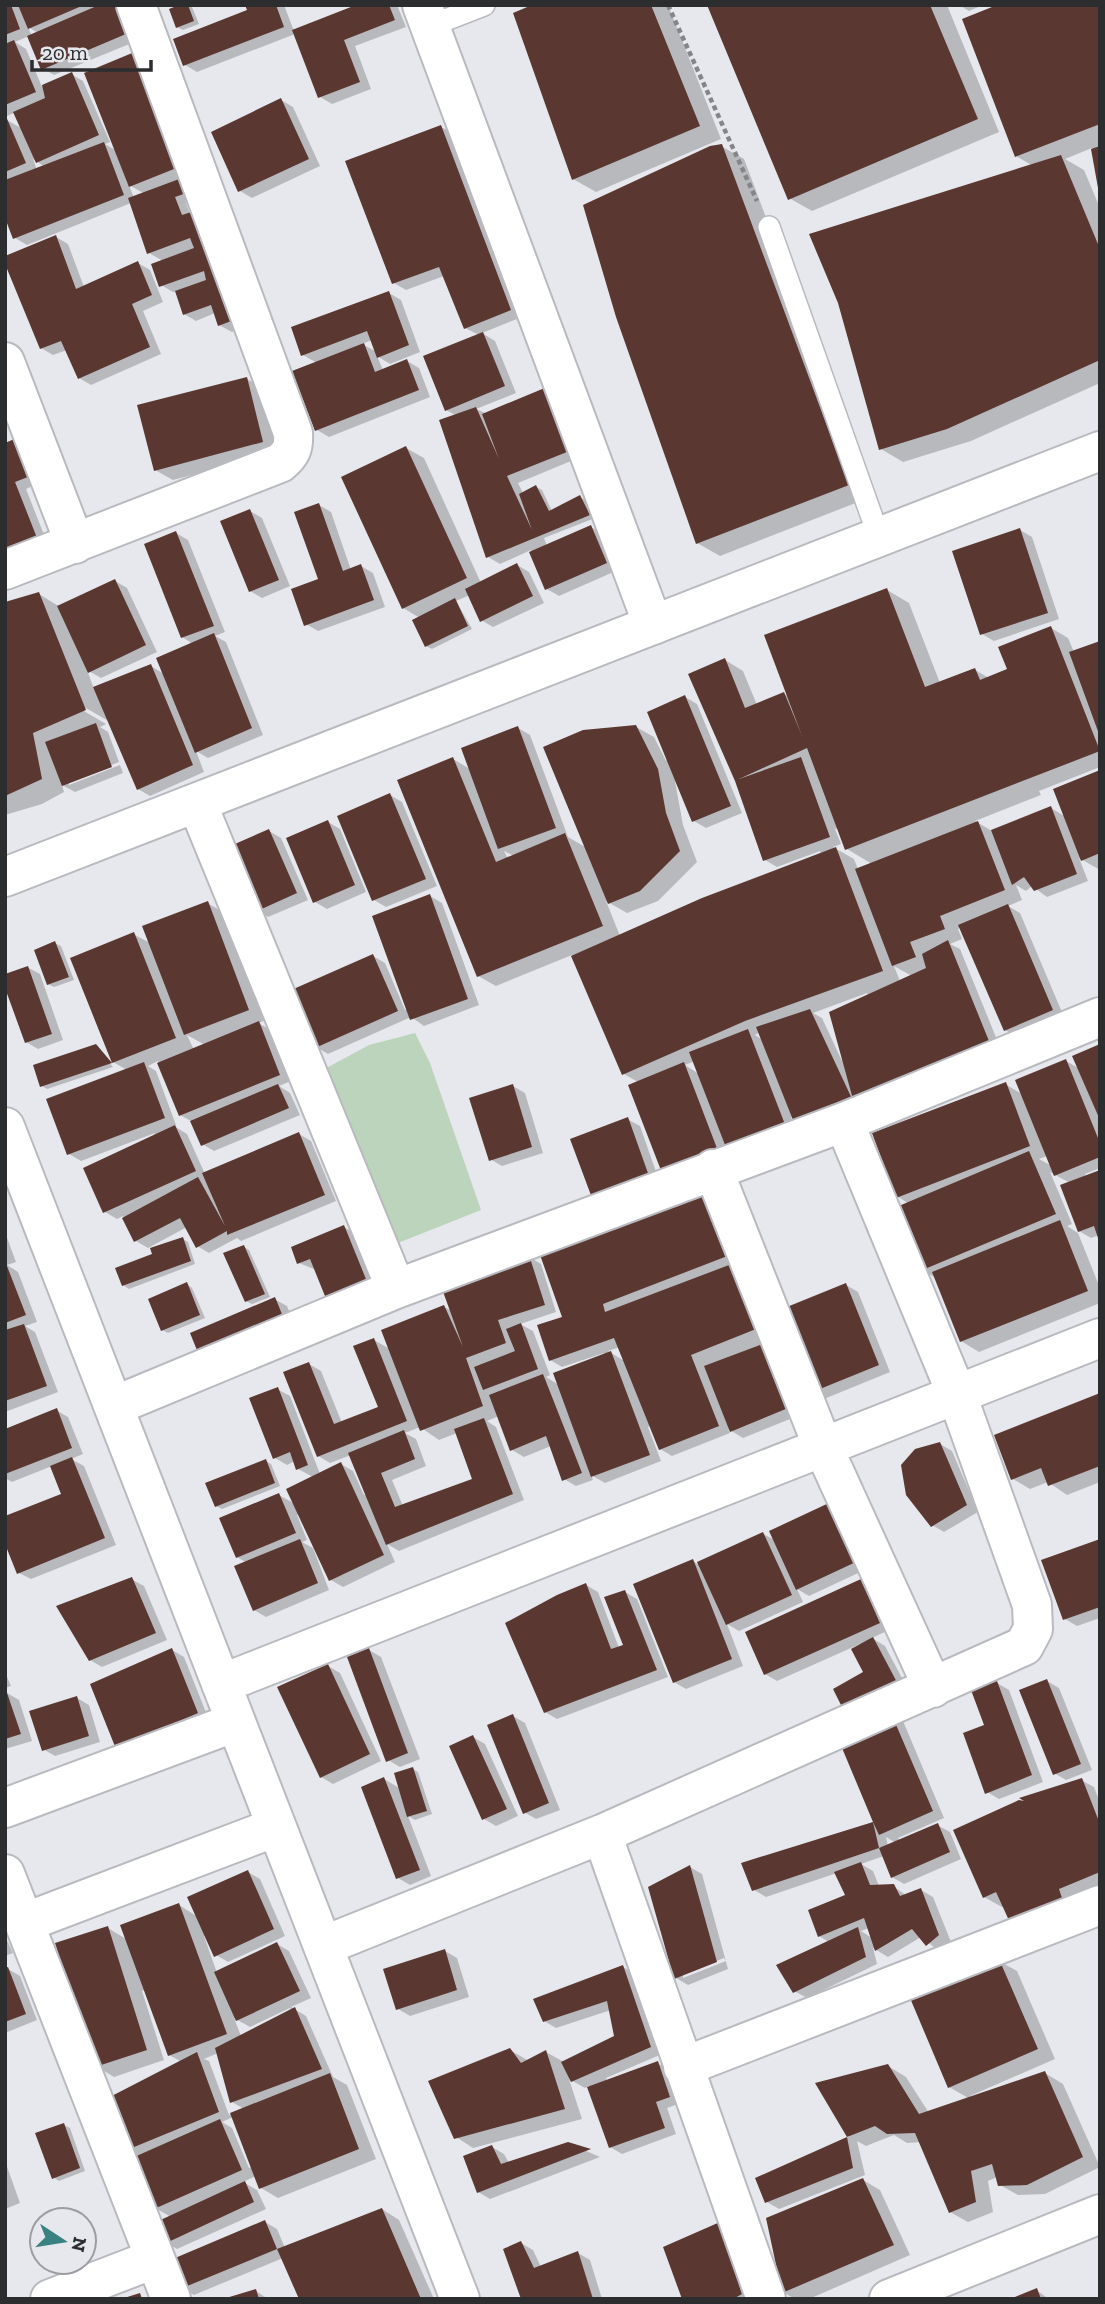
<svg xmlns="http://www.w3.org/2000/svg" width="1105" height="2304" viewBox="0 0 1105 2304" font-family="'Zilla Slab',serif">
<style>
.green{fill:#bcd4bc}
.shadow{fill:#0003;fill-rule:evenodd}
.building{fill:#5a3730}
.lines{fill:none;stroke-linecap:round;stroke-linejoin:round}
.service-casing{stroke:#b8babf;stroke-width:24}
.minor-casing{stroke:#b8babf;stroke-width:42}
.tertiary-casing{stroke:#b8babf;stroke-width:42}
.path{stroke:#838588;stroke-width:4.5;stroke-dasharray:5 3.5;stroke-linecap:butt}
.service{stroke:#fff;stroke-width:21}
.minor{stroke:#fff;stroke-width:38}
.tertiary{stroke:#fff;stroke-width:38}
</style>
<rect width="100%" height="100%" fill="#e6e8ed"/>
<path class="green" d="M415,1033L430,1063L481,1210L393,1245L319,1072L369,1045Z"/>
<path class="shadow" d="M5,5H130L144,38L54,75L42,68L29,36L15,42L26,49L42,87L71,74L83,81L110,142L105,144L117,151L86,74L206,196L186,203L190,214L253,324L232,332L219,325L215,313L196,321L184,314L177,291L173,292L161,285L163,261L149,253L131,203L27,245L15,238L5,213V119L23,129L16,112L5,117ZM28,27L38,33L32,36ZM33,159L45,167L37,170ZM129,185L145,194L134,198Z
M184,5L192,7L199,24L183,30L177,27Z
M247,5H284L294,31L361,5H397L406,27L355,46L371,89L332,104L320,97L295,34L197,72L185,65L249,11Z
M537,5H668L721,139L596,192L573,179Z
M709,5H947L999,132L812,211L789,198Z
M959,5H983L969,11Z
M1100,5V186L1092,148L1065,159L1084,170L1100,208V383L971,441L903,462L881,449L1033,166L1016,156Z
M281,100L293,107L320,166L252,198L240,191Z
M441,127L453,133L522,317L482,333L495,341L516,393L476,409L583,456L518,483L523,493L536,487L542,490L552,511L580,497L585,500L595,518L544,538L547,546L591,527L603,534L618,570L559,596L547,589L531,550L500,564L488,557L457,416L446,410L479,335L465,328L444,276L406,290L394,283Z
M721,146L744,159L871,497L720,556L697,543Z
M56,237L68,244L84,287L138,263L150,270L163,302L143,311L161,354L91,385L79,378L67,350L53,355L41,348Z
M389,293L401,300L420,352L390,364L377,356L383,370L407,361L419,368L430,397L329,437L317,430V363L303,355ZM372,340L377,352L362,344Z
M247,379L265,389L280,452L173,480L155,470Z
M5,445L44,481L26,489L50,550L5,559Z
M406,448L424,458L481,583L517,565L529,572L544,603L493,627L481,620L470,595L456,601L472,629L432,649L426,646L420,618L403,608Z
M319,505L331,512L351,570L361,566L373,573L385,607L318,631L306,624L320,580Z
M250,511L262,518L290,586L262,598L250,591Z
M1020,530L1032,537L1059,619L994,641L982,634Z
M176,533L188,540L225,632L215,636L226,642L263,735L208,758L196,751L204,772L150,796L138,789L110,722L79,704L77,707L106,724L100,727L108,732L119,762L69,782V785L120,765L123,773L75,792L62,785L64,792L42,804L5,815V604L39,594L60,607L115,581L127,588L157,652L101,678L87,670L94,689L151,666L164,674L193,644L182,637Z
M887,590L909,603L940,683L975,670L989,678L1009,670L1051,628L1068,638L1074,652L1100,643V767L1039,791L1041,795L975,821L992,831L1051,808L1066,817L1100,772V870L1079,858L1088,881L1047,897L1032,886L1026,891L1016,885L1022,900L1008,906L1020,913L1064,1017L1017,1037L1005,1030L961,927L958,929L962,939L950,944L960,949L1002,1052L807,1126L791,1117L797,1134L676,1179L638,1082L624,1074L572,955L496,986L478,976L453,759L470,769L518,728L530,735L568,837L587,848L636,727L654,737L666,761L685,697L697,704L742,813L706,828L694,821L675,781L683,825L697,862L658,901L627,913L606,901L620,936L821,854L820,851L777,867L765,860L736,781L725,660L743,671L757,705L784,694L790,697ZM839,828L847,849L872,864L858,869L854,859L833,847L841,844L835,829ZM504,851L514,856L508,859ZM894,966L901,970L912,976L900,981ZM867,993L868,995L842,1061L822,1018L813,1013ZM760,1032L763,1040L755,1035ZM695,1061L699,1074L685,1065Z
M390,795L402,802L437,886L386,907L374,900Z
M328,822L340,829L366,892L327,909L315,902Z
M269,831L281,838L308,900L268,917L256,910Z
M430,896L442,903L479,1005L424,1026L411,1017L328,1054L316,1047L373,956L385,963L405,1010L408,1009Z
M207,903L225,913L266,1020L258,1023L271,1030L291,1081L279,1086L290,1093L300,1115L214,1151L202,1144L193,1122L180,1115L158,1061L148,1066L156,1071L176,1125L174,1126L187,1134L205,1174L299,1134L311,1141L336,1201L241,1241L237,1238L209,1253L197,1246L187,1227L148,1248L136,1241L123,1216L117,1219L105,1212L155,1133L81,1161L69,1154L127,1070L113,1062L133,934L152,944ZM187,1035L205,1045L194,1050Z
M55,943L61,946L74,980L54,987L48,984Z
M27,967L40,974L63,1040L38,1049L26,1042Z
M1100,1046V1168L1085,1174L1099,1235L1091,1238L1079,1231L1070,1183L1050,1172L1072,1224L1067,1226L1078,1233L1100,1288V1303L979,1352L961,1341L936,1278L922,1270L909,1204L897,1196L1005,1084L1022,1094L1066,1061L1080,1069ZM1047,1156L1052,1166L1039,1159Z
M96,1047L113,1067L47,1089L42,1086Z
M513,1086L525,1093L543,1153L502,1166L490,1159Z
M627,1119L640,1126L660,1183L572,1140Z
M706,1194L805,1413L743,1438L728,1429L730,1433L672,1456L660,1449L651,1425L648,1427L661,1461L605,1483L591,1475L593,1480L576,1486L564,1479L551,1446L524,1457L512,1450L499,1416L487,1421L496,1427L524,1500L399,1551L387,1544L395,1562L343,1587L331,1580L299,1514L297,1515L307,1540L302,1542L313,1548L329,1590L266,1617L254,1610L247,1563L237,1557L279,1495L295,1504L313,1477L298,1469L295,1461L287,1465L275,1458L277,1389L290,1396L320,1474L341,1464L353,1471L364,1495L367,1494L351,1455L330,1463L318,1456L309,1364L321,1371L342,1423L380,1408L374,1340L390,1349L444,1307L452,1311L529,1257L541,1264L556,1312L520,1324L533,1331L550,1375L546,1377L559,1385L605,1356L604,1353L562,1367L550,1360L564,1318ZM620,1347L626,1362L608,1351ZM420,1427L439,1440L457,1433L474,1480L403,1506L392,1480L426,1466L416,1439L405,1433Z
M344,1227L356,1234L381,1296L299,1263Z
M5,1232L16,1262L7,1265L18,1272L37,1322L25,1326L35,1332L58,1392L5,1412Z
M183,1239L188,1242L195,1264L129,1289L123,1285L154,1255Z
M244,1247L249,1250L270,1297L252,1304L246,1301Z
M187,1284L192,1288L205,1318L168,1333L162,1330Z
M846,1285L858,1292L890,1372L824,1399L812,1392Z
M274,1299L287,1306L297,1331L214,1366Z
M1100,1394V1482L1067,1495L1048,1482L1030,1489L1013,1479Z
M56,1410L68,1417L83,1454L71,1459L84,1466L116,1545L31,1579L19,1573L64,1495L52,1466L12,1482L5,1478V1430Z
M940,1444L952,1451L978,1512L944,1532L932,1525Z
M266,1461L271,1464L280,1486L222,1509L216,1506Z
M831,1504L869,1568L809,1596L797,1589L803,1602L739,1631L727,1624L743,1666L686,1689L674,1682L693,1561L697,1564L763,1534L775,1540Z
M1100,1541V1618L1077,1626L1065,1619Z
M131,1579L144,1586L167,1640L102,1667L90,1660Z
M861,1581L873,1588L891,1629L872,1638L885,1646L911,1695L866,1673L860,1644L777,1681L765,1674Z
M586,1585L598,1592L619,1648L625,1646V1592L637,1599L668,1677L557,1719L545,1712Z
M172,1650L184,1657L209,1720L129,1755Z
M369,1650L381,1657L420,1759L400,1767L388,1760Z
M328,1666L340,1673L381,1761L333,1784L321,1777Z
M5,1672L11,1686L5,1688Z
M1047,1681L1059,1688L1092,1770L1066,1780L1054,1773Z
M997,1683L1009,1690L1043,1782L999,1799L987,1792L986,1726Z
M7,1693L19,1700L32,1741L5,1749Z
M77,1698L89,1705L100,1742L55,1756L43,1749Z
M891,1714L903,1721L944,1818L898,1838L900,1841L937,1825L950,1832L961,1859L904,1884L892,1877L884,1856L861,1864L873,1871L879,1886H893L907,1896L921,1890L933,1897L951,1942L939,1951L921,1937L888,1957L873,1948L877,1964L807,1998L794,1991L829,1942L819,1936L847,1896L837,1873L766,1897L754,1890L744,1864L876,1823ZM886,1837L896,1843L888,1846ZM869,1928L872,1938L861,1931Z
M513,1716L525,1723L560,1810L536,1819L524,1812Z
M473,1737L485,1744L518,1816L496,1826L484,1819Z
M413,1769L418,1772L432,1814L415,1820L408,1816L431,1876L410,1885L398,1878L384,1779L401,1789Z
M1081,1780L1094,1787L1100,1803V1884L1073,1894L1081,1914L1002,1907L984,1897L1032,1805Z
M690,1867L702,1874L728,1969L688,1985L676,1978ZM724,1958L726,1961L683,1978V1974Z
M248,1872L260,1879L285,1936L228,1962L216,1955L207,1935L204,1936L217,1973L277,1944L289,1951L311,1998L291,2007L306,2016L333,2077L347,2085L376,2159L278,2198L261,2188L256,2176L243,2182L257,2190L266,2209L177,2249L165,2242L171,2217L155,2208L124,2151L182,2062L169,2055L145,1990L142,1991L164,2060L114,2077L96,2066L108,1928L126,1939L179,1905L198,1917ZM290,2008L292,2010L241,2036L234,2018L250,2027ZM218,2053L232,2102L244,2109L229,2115L209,2061L204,2059ZM233,2117L252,2167L249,2168L232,2128L222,2122Z
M5,1936L13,1953L5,1956Z
M445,1951L457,1958L469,1997L410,2016L398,2009Z
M999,1961L1017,1971L1055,2059L970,2096L971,2098L1045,2073L1063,2084L1100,2167L1045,2194L1018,2195L1000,2185L997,2177L988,2181L993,2212L968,2222L950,2212L921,2142L907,2143L894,2135L866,2146L857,2141L865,2175L779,2209L767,2202L757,2179L849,2137L818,2084L888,2066L906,2077L929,2113L970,2099L949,2087Z
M623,1967L635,1974L662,2054L606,2078L607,2081L657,2063L670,2070L681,2103L667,2108L676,2134L622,2154L610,2147L589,2086L585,2088L569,2079L582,2119L473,2148L456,2137L510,2050L529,2061L546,2052L564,2062L616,2037L611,2010L556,2028L544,2021Z
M8,1969L20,1976L37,2020L5,2033Z
M64,2125L70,2128L85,2171L59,2181L53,2177Z
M568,2143L600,2157L490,2199L478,2192L492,2147L504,2154L509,2163Z
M5,2161L20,2203L5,2209Z
M863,2180L880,2190L910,2255L809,2299H795L783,2292Z
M382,2209L399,2220L434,2299H301L283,2258L194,2295L182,2288L265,2222L277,2229L285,2248Z
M720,2224L752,2299H684Z
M521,2243L533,2250L541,2267L578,2253L590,2260L602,2299H523Z
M1036,2290L1049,2299H1014Z
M256,2291L268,2299H230Z"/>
<path class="building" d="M5,5H11L20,29L5,35Z
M18,5H84L28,29Z
M99,5H122L133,31L41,70L27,36Z
M179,5H188L194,21L176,28L169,9Z
M245,5H276L284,27L183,66L173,39L247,10Z
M356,5H389L395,20L344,40L360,82L318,98L292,30Z
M532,5H651L700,126L572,180L513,13Z
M707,5H930L978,119L788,200Z
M997,5H1100V124L1015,157L962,19Z
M14,40L36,92L5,105V44Z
M137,51L184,165L129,187L84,73Z
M72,72L99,135L36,163L13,112L45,98L42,85Z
M281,98L309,159L238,192L211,132Z
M5,114L26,163L5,172Z
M441,125L511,310L464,329L439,267L392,284L345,161Z
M104,142L124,195L13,239L5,218V180Z
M722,144L849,485L696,544L616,317L583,205L710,146Z
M1100,146V188H1098L1091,149Z
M1061,155L1100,249V360L947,429L879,450L838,303L809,234Z
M190,175L195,190L175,197L182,215L201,209L242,317L218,326L211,305L183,315L175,291L206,280L204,271L159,287L151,264L194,248L190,238L147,254L128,198Z
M56,235L76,289L138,261L152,295L132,304L150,347L78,379L61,341L40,349L5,264V256Z
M389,291L409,345L377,358L367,331L301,356L291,327Z
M483,332L505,386L445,411L423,356Z
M364,343L375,372L407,359L419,390L315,431L292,371Z
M247,377L263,442L154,471L137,405Z
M547,387L572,450L507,476L532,530L519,494L536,485L549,511L580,495L590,515L486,558L439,420L476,407L499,459L482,414Z
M19,437L33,475L15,482L39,543L5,557V443Z
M406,446L467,578L402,609L341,477Z
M319,503L343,571L361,564L374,600L304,626L291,589L318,579L294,512Z
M250,509L279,580L249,592L220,521Z
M591,525L607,563L545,590L529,552Z
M1020,528L1048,613L980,635L952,551Z
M176,531L214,626L181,638L144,544Z
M517,563L533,596L480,622L465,589Z
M115,579L146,645L88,673L57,606Z
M887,588L925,687L975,668L980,680L1007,669L998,647L1051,626L1100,751L845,850L807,748L739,779L801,757L830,837L763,861L735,781L688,674L725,658L745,708L784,692L802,736L764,635Z
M39,592L86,710L33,733L42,779L5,796V602Z
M455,598L468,626L425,647L412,620Z
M214,633L252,728L195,753L156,658Z
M1100,641V734H1099L1069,652Z
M151,664L193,765L137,790L93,687Z
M685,695L731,806L692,822L647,712Z
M96,723L112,767L62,786L45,742Z
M636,725L658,769L666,813L680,851L640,891L608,904L543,747L583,730Z
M518,726L556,828L498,849L461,748Z
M453,757L496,862L565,833L603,926L477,977L397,780Z
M1100,770V853L1081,861L1053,789Z
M390,793L426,879L372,901L337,816Z
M1051,806L1077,874L1034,891L1024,877L1012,885L991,830Z
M328,820L355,885L313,903L286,838Z
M978,821L1005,890L940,916L945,929L910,942L916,957L892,966L855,869Z
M269,829L297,893L255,912L228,847Z
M836,847L883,971L745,1021L622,1075L571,956L702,898Z
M430,894L468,999L410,1020L372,916Z
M208,901L249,1010L184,1035L142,926Z
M1008,904L1053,1010L1004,1031L958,925Z
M134,932L176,1038L112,1063L40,1087L33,1065L96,1044L112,1063L70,958Z
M948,940L991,1046L854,1103L793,1120L756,1027L810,1009L854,1103L829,1012L926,968L922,954Z
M55,941L69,977L47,985L34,950Z
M373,954L398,1011L315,1048L289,991Z
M28,966L52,1034L25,1043L5,988V974Z
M259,1021L280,1075L179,1116L157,1063Z
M748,1029L786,1127L727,1150L689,1052Z
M1100,1044V1120L1072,1056Z
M1066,1059L1100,1143V1157L1054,1176L1015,1080Z
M144,1062L165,1118L67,1155L46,1099Z
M684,1062L718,1151L662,1173L628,1085Z
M1006,1082L1030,1146L896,1198L872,1133Z
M278,1084L289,1108L201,1146L190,1121Z
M513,1084L532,1147L489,1161L469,1098Z
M628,1117L649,1176L592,1198L570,1139Z
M175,1125L196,1171L103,1213L83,1168Z
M299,1132L325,1195L227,1235V1231L196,1248L180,1218L134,1242L122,1218L198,1177L225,1226L202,1173Z
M1029,1151L1056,1214L920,1271L894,1208Z
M1100,1170V1241H1099L1094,1226L1078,1232L1060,1185Z
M706,1192L730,1255L603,1304L605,1312L737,1262L761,1327L691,1355L719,1426L659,1450L614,1338L549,1361L537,1325L562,1317L539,1252Z
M1060,1220L1088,1291L960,1342L932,1272Z
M344,1225L370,1289L329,1306L310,1259L297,1264L291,1247Z
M183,1237L191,1261L122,1286L115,1268L152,1254L150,1248Z
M244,1245L265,1294L245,1302L223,1253Z
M529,1255L545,1305L498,1320L506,1343L466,1358L483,1406L420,1431L381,1330L444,1305L463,1347L441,1286Z
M5,1261L26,1315L5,1323Z
M187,1282L200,1315L161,1331L148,1299Z
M846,1283L879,1365L810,1393L777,1311Z
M275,1297L286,1324L201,1360L190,1333Z
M521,1323L538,1369L483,1390L474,1367L515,1351L506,1329Z
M24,1324L47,1386L5,1401V1330Z
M374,1338L407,1421L317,1457L283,1372L309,1362L334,1424L378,1407L353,1346Z
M768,1342L793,1406L730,1432L704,1366Z
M611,1351L650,1455L591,1477L553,1373Z
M543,1374L582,1473L562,1481L546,1436L510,1451L489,1395Z
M278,1387L308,1465L296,1470L290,1452L273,1459L249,1398Z
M1100,1393V1466L1048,1486L1041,1468L1011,1480L994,1435Z
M57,1408L72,1448L5,1474V1429Z
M484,1418L513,1494L386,1545L348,1453L404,1430L415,1459L381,1473L395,1507L472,1479L454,1429Z
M940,1442L967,1505L931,1527L906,1495L901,1465L915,1449Z
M72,1457L105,1538L17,1574L5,1544V1516L61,1494L50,1466Z
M266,1459L275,1483L215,1507L205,1483Z
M341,1462L384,1555L329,1581L286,1489Z
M279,1493L296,1533L236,1558L219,1518Z
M831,1502L858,1561L796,1590L769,1531Z
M763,1532L792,1595L726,1625L697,1562Z
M300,1539L318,1583L253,1611L234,1566Z
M1100,1539V1607L1063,1620L1041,1560Z
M693,1559L732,1659L673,1683L633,1584Z
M132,1577L156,1633L89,1661L56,1606Z
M861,1579L880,1623L764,1675L745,1632Z
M586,1583L611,1649L623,1645L604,1597L625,1590L657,1670L544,1713L505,1623L557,1595Z
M873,1637L900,1688L847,1717L833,1689L863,1672L851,1649Z
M172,1648L198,1713L116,1749L90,1684Z
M369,1648L408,1753L386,1762L347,1657Z
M328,1664L370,1754L320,1778L277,1687Z
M1047,1679L1081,1764L1053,1775L1019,1690Z
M997,1681L1032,1775L985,1794L963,1733L984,1725L971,1690Z
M5,1687L21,1734L5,1739Z
M77,1696L89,1736L42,1751L29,1711Z
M891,1713L933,1811L879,1835L873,1822L879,1848L752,1891L741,1863L873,1822L837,1736Z
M513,1714L549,1803L523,1814L487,1725Z
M473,1735L507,1809L482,1820L449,1746Z
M413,1767L427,1811L407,1817L394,1773Z
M384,1777L420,1870L396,1879L361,1787Z
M1082,1778L1100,1824V1872L1059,1889L1064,1904L1012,1927L996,1892L983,1898L953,1830L1019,1800L1024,1801L1019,1798Z
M938,1823L950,1852L891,1878L879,1848Z
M861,1862L870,1885L894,1884L900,1896L921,1888L939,1935L926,1946L912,1929L875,1951L864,1918L818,1937L808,1910L845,1895L834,1872Z
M690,1865L717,1962L674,1979L648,1887Z
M248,1870L274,1929L214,1957L187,1897Z
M179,1903L227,2034L168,2056L120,1925Z
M108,1926L147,2050L95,2067L55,1943Z
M858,1927L866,1957L793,1993L776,1965Z
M277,1942L300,1991L236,2021L214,1972Z
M445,1949L457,1990L396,2010L383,1969Z
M999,1959L1038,2049L948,2088L910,1998Z
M623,1965L651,2047L571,2082L561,2062L614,2036L607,2001L543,2022L533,1999Z
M8,1967L26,2014L5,2022V1968Z
M295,2007L322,2069L230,2103L215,2048Z
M510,2048L521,2063L546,2050L565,2109L454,2139L428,2081Z
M197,2052L219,2112L122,2152L102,2101Z
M658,2061L670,2097L656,2102L665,2128L609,2148L587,2087Z
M888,2064L919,2114L1045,2071L1083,2157L1027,2185L998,2186L992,2164L971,2171L976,2202L949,2213L915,2133L887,2134L875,2126L847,2137L815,2083Z
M330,2073L359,2149L259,2189L230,2113Z
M220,2119L242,2170L154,2209L132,2158Z
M64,2123L80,2168L52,2179L35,2133Z
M847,2137L853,2168L765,2203L755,2178Z
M568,2142L591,2149L477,2193L463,2156L492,2145L501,2164Z
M863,2178L894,2245L782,2293L766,2218Z
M245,2181L254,2202L164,2244L154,2223Z
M382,2208L421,2299H299L277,2249Z
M265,2220L277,2249L180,2289L168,2261Z
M720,2222L742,2294L733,2299H682L663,2247Z
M521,2241L534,2268L578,2251L593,2299H521L503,2249Z
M1037,2288L1041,2299H1010Z
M256,2289L259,2299H226V2298Z
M140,2293L142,2299H124V2298Z"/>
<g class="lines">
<g class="service-casing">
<path id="service" d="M430,26L484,5
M769,227L879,537"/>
</g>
<g class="minor-casing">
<path id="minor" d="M422,5L653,625
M5,362L75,544
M5,570L280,463C291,454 294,448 293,433L136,5
M197,803L396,1289
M5,1127L460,2299
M713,1169L823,1447L933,1688
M114,1406L396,1289L844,1122L1100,1017
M221,1684L1100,1338
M5,1808L236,1722
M602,1834L766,2299
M5,1874L171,2299
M26,1922L276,1827
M323,1946L602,1834L1024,1646L1033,1629L1032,1605L957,1395L844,1122
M683,2067L1100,1905
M50,2299L154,2259
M889,2299L1100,2214"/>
</g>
<g class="tertiary-casing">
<path id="tertiary" d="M5,877L1100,451"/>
</g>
<path class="path" d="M668,5L757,201"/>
<use href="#service" class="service"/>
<use href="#minor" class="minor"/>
<use href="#tertiary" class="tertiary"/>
</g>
<rect width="1105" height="2304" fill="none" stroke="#2c2d2f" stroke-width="14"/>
<g transform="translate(63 2241) rotate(102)"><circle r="33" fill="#e6e8ed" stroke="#9c9da1" stroke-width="2"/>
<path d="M0-5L12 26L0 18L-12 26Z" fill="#398281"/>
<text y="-10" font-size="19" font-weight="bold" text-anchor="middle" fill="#2c2d2f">N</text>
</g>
<path d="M32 60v10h119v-10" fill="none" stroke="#2c2d2f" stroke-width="3.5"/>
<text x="42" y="60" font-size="21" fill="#2c2d2f" stroke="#e6e8ed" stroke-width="5" paint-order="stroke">20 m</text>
</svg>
